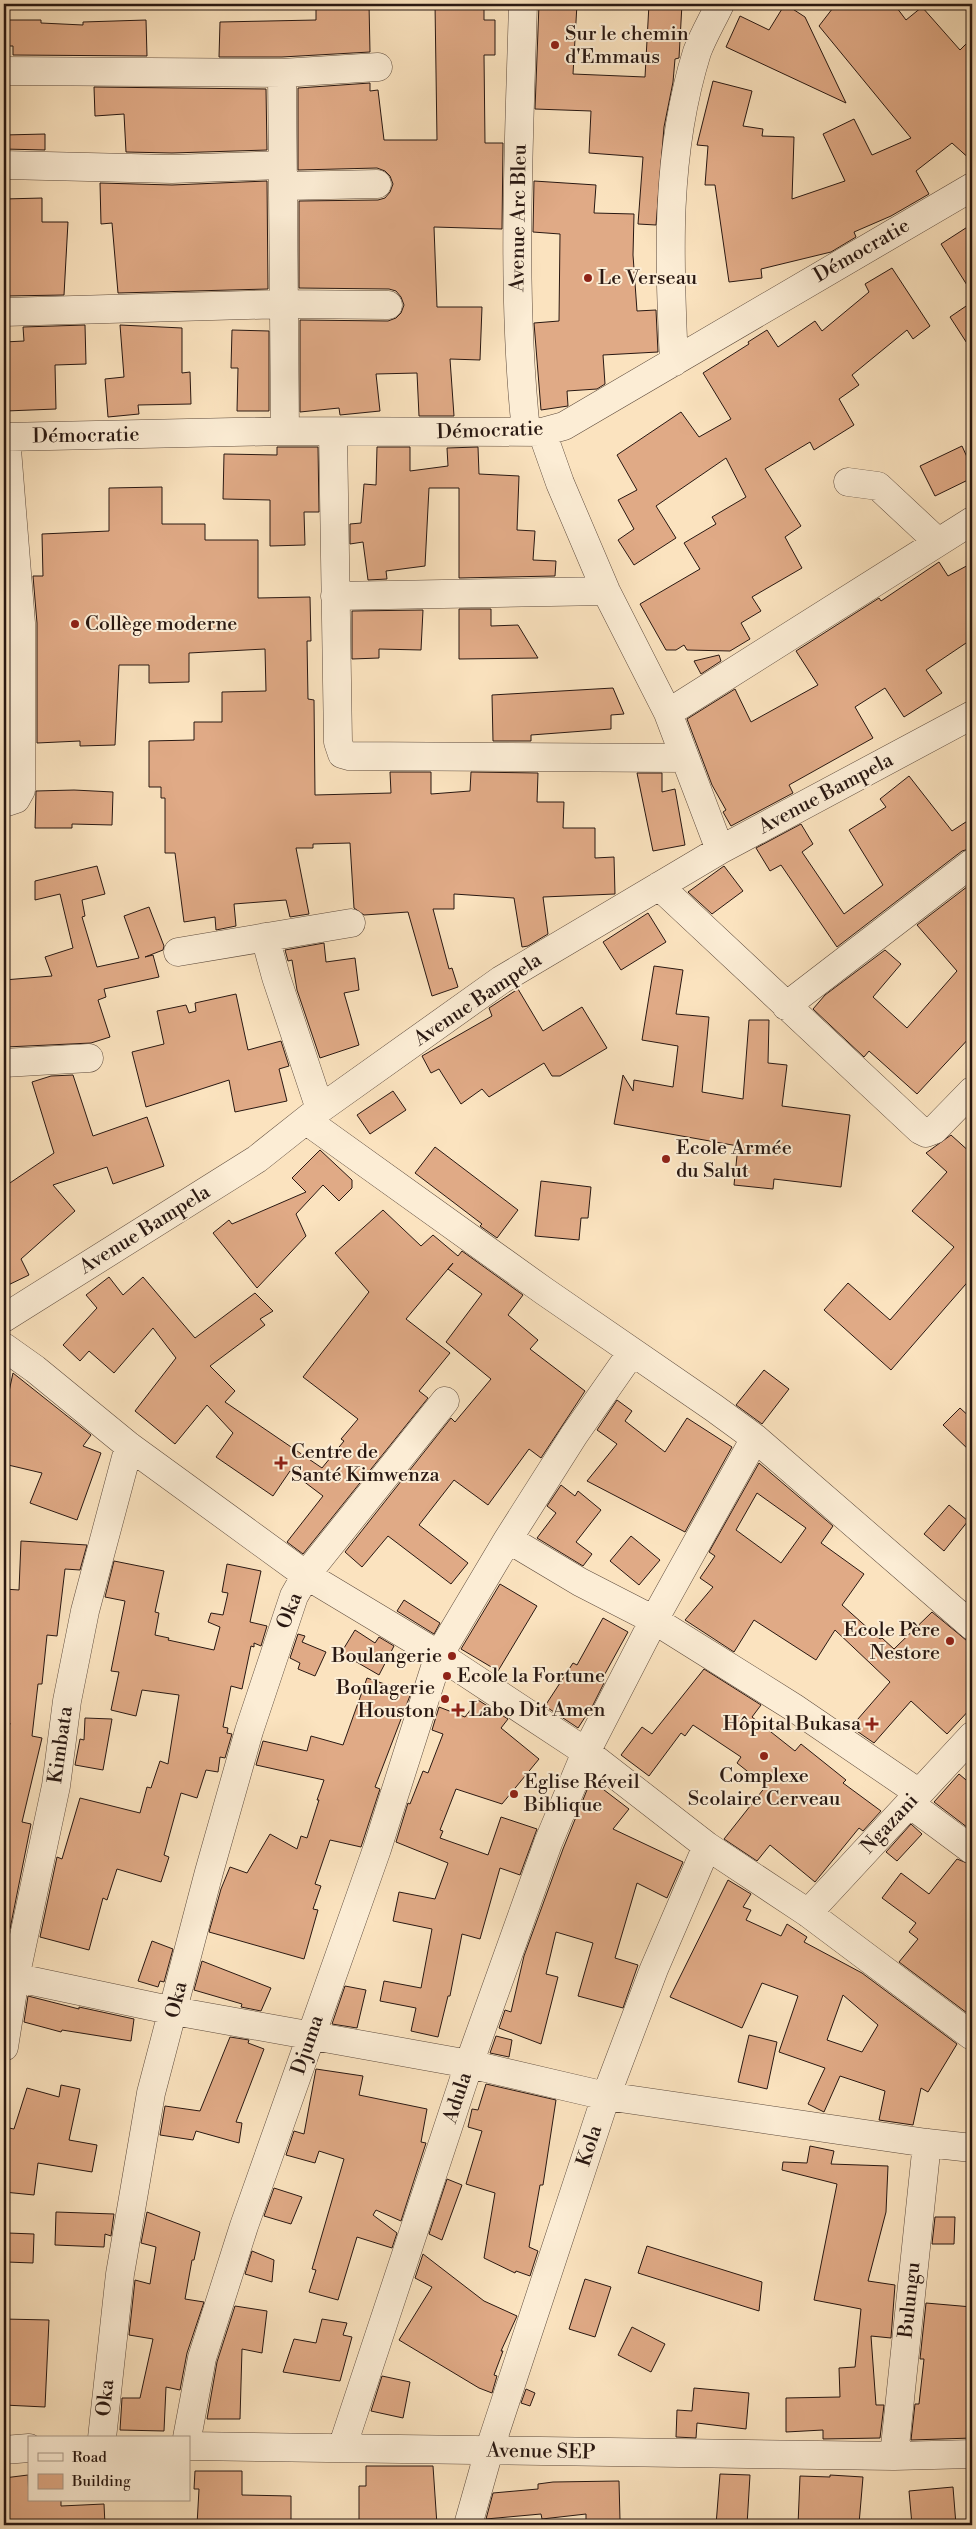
<svg xmlns="http://www.w3.org/2000/svg" width="976" height="2529" viewBox="0 0 976 2529" font-family="'Libre Bodoni',serif">
<style>
.building{fill:#e0aa86;stroke:#291812;fill-rule:evenodd}
.lines{fill:none;stroke-linecap:round;stroke-linejoin:round}
.minor-casing{stroke:#5e4b3d;stroke-width:29}
.minor{stroke:#fcedd5;stroke-width:28}
.poi-dot{fill:#8f2418;stroke:#fcedd5;stroke-width:2}
.labels{text-anchor:middle;dominant-baseline:central;stroke-width:4;stroke-linejoin:round;paint-order:stroke}
.poi-label{font-size:20px;fill:#291812;stroke:#fcedd5;text-anchor:start}
.street-label{font-size:20px;fill:#291812;stroke:#fcedd5}
</style>
<rect width="100%" height="100%" fill="#fbe3bf"/>
<filter id="stains"><feTurbulence type="fractalNoise" baseFrequency=".004" numOctaves="4"/><feColorMatrix values="0 0 0 0 .2 0 0 0 0 .09 0 0 0 0 .02 0 0 0 .5 -.17"/></filter>
<radialGradient id="worn" r=".72"><stop offset=".6" stop-color="#630" stop-opacity="0"/><stop offset="1" stop-color="#630" stop-opacity=".3"/></radialGradient>
<path class="building" d="M316,4H369L370,52L282,57H219L220,22L316,20Z
M435,4H484V20H495V55H484L485,143H503L502,229L434,227L437,307H482L480,360L450,359L454,416H419L417,373L376,374L380,411L340,415L339,408L300,412V320L388,321L396,318L401,313L404,305L401,297L396,291L389,289L299,288V201L378,200L385,198L390,192L393,184L390,176L385,171L377,168L298,170V88L370,83V91L378,90L384,140H437Z
M539,4H577L573,74L645,77L649,4H682L679,58L675,59L673,82L664,127L656,225L638,224L643,157L589,153L591,111L535,109Z
M785,4L805,17L846,103L726,47L740,16L769,30Z
M836,4H894L906,20L922,7L960,50L972,38V161L952,143L916,171L929,194L891,216L854,232L856,237L831,252L761,269L762,278L729,282L715,185H705L708,146L697,145L713,81L752,91L743,126L763,129L762,136L794,137L792,199L845,181L823,134L854,119L872,155L911,138L819,26Z
M4,20H41V23L83,25V22L146,20L147,56L13,55V46H4Z
M94,87L266,89L267,150L172,153L126,152L124,114L95,116Z
M45,134V150L4,149V135Z
M267,181L268,289L118,293L112,223L101,224L100,183L172,185Z
M534,181L596,185L594,213L634,214L633,255L637,311L656,310L658,352L603,355L605,384L597,389L567,391L568,406L541,410L534,323L559,321L560,234L533,232Z
M42,198V222H68L64,295L6,296L7,261L4,262V199Z
M972,224V293L941,244Z
M892,268L930,326L913,339L907,330L852,375L859,385L839,399L854,425L814,450L810,442L765,469L801,526L785,537L802,568L752,597L761,611L741,623L750,639L730,651L687,650L684,645L676,650H666L640,604L700,569L684,543L716,524L712,517L746,497L726,458L656,506L676,538L634,565L618,540L634,529L618,500L637,490L617,455L681,412L699,437L731,419L703,373L749,344L748,342L767,330L778,347L815,321L822,331L869,292L865,284Z
M972,302V351L950,317Z
M85,325L86,364L55,365L56,409L6,411L4,342L24,341L23,327Z
M120,325L182,328V373L190,372L191,404L138,405L139,414L108,417L105,379L124,377Z
M232,330L269,331V411H237L238,368H231Z
M962,446L972,468V478L935,496L920,466Z
M277,447H318L319,512H304L305,545L270,546V500L223,499L224,454L277,455Z
M377,447H410V471L448,466L447,448L478,447L479,474L519,476L517,530L535,531L533,560L556,561L555,576L459,578V488H429L425,566L386,571L387,579L368,580L363,542L350,544V524L361,523L364,484L376,485Z
M162,487V524H205V540H258V598L310,597L311,641H307L308,699L314,700L315,795L391,793L390,772H431V794L470,791L471,772L538,773L537,802H564L563,828H595V858L614,857L615,894L543,897L548,934L528,946L522,947L514,898L454,894V909H433L449,969L452,968L458,987L432,996L408,912L364,915L354,908L350,843L313,844V848H296L309,914L290,917L286,900L234,904L236,926L216,930L215,917L184,922L175,853H165V798H161V787H149V741L194,740V722H222V692L266,691L265,649L189,653V682L149,683V665H119L115,745L80,746V741L37,743V623L33,576H43L42,534L109,531V488Z
M939,562L948,576L972,563V639L926,670L942,693L904,717L885,688L855,707L873,738L789,785L793,793L731,826L723,812L726,810L712,785L687,719L735,689L751,722L818,685L796,651L879,598L881,601Z
M4,604L5,624V696H4Z
M459,609H491V626L518,625L538,658L459,659Z
M423,610L421,650L379,649V658L352,659V611Z
M719,655L721,661L701,674L694,661Z
M613,688L624,714L611,715V729L531,735V741H493L492,695Z
M637,773H662V792L675,789L685,845L653,851Z
M909,776L952,831L972,818V848L962,851L837,947L781,865L770,871L756,848L801,824L813,844L802,852L844,914L883,885L849,830L886,807L880,799Z
M74,790L113,792L112,825L72,824V828H35L36,791Z
M97,866L105,894L82,900L85,916L82,917L97,967L139,958L124,916L149,907L164,946L163,950L145,957L153,955L159,977L104,989L106,997L98,1000L110,1037L91,1043L6,1047L4,980L52,976L45,957L73,948L60,894L35,900V881Z
M724,866L743,891L712,914L688,892Z
M972,883V1035L917,1094L869,1051L864,1057L813,1009L825,995L885,950L901,964L873,997L907,1028L957,971L917,925Z
M648,913L666,942L621,970L603,942Z
M324,943L326,962L355,958L359,990L344,993L359,1045L320,1058L297,990L292,960L288,961L285,950Z
M654,966L683,970L676,1014L709,1017L702,1092L743,1099L749,1020H769L768,1063L787,1065L782,1106L850,1115L841,1187L774,1179L773,1189L734,1185L738,1146L614,1124L623,1075L633,1091L634,1080L673,1087L678,1046L642,1040Z
M518,989L543,1031L582,1007L607,1048L560,1076H552L544,1063L489,1097L482,1089L461,1104L439,1069L431,1073L422,1056L492,1016L489,1008Z
M236,994L248,1050L281,1041L289,1066L279,1069L287,1101L235,1112L229,1080L146,1107L132,1052L164,1044L157,1011L186,1005L189,1013L196,1011L195,1003Z
M73,1075L93,1136L147,1117L164,1166L113,1184L107,1167L53,1185L75,1211L21,1259L29,1275L4,1287V1187L54,1153L32,1082L51,1076Z
M393,1091L406,1110L370,1134L357,1115Z
M951,1135L972,1154V1277L891,1370L824,1310L848,1283L890,1320L954,1247L912,1211L947,1172L926,1153Z
M435,1147L518,1210L497,1238L480,1226L482,1224L415,1173Z
M320,1150L352,1180V1188L339,1201L323,1185L296,1214L306,1236L257,1288L213,1233L229,1220L232,1224L306,1192L292,1178Z
M541,1181L591,1187L588,1218H581L579,1240L535,1236Z
M383,1210L421,1246L433,1235L458,1256L462,1251L523,1295L508,1315L538,1340L530,1349L585,1391L541,1458L529,1449L488,1505L454,1480L419,1525L468,1563L451,1584L388,1536L362,1567L345,1552L451,1418L455,1422L491,1379L446,1342L482,1294L448,1269L453,1263L406,1319L450,1353L419,1391L428,1398L303,1554L287,1542L323,1496L290,1471L273,1496L216,1457L233,1433L207,1405L175,1444L135,1411L176,1358L153,1328L114,1373L89,1351L80,1361L63,1345L97,1308L86,1295L109,1277L123,1295L143,1277L195,1338L255,1293L273,1311L260,1319L265,1325L210,1366L235,1391L225,1402L322,1468L344,1441L341,1439L358,1419L303,1377L369,1292L335,1253Z
M764,1370L789,1389L762,1424L736,1405Z
M13,1373L91,1435L83,1446L101,1453L77,1520L30,1503L42,1473L4,1464V1415Z
M617,1400L632,1411L625,1421L665,1452L687,1418L732,1447L685,1532L587,1481L617,1444L597,1430Z
M960,1408L972,1419V1453L943,1425Z
M759,1463L833,1526L821,1543L864,1574L842,1605L880,1639L882,1638L894,1649L932,1612L972,1645V1707L947,1734L911,1701L874,1743L851,1727L890,1682L835,1630L816,1660L754,1620L734,1652L685,1620L713,1587L700,1578L715,1556L709,1552ZM757,1493L806,1528L781,1563L736,1530Z
M561,1485L575,1496L578,1491L601,1510L576,1542L592,1554L583,1566L537,1538L556,1513L547,1506Z
M949,1505L968,1521L944,1551L924,1534Z
M631,1536L660,1560L639,1585L610,1561Z
M21,1541L87,1545L80,1570L65,1569L57,1636L47,1635L42,1684H38L32,1736L42,1738L22,1822L31,1824L10,1929L4,1927V1751L10,1723L4,1722V1589L19,1590Z
M114,1561L164,1571L155,1612L159,1613L155,1635L169,1638L168,1640L214,1650L220,1627L208,1622L211,1613L223,1615L228,1593L222,1592L227,1564L261,1571L250,1622L267,1626L261,1646L254,1643V1647L251,1646L242,1689L231,1686L223,1727L228,1728L227,1733L232,1734L225,1758L220,1757L218,1772L206,1770L197,1798L181,1793L164,1855L169,1857L161,1882L117,1869L107,1900L103,1898L89,1950L40,1937L57,1857L62,1859L80,1798L140,1813L147,1787L151,1788L160,1761L168,1764L179,1695L142,1690L136,1716L111,1710L119,1672L111,1671L125,1601L105,1597Z
M500,1584L537,1606L498,1671L461,1649Z
M404,1600L440,1623L434,1634L397,1611Z
M603,1618L628,1632L601,1681L604,1683L593,1705L578,1728L545,1706L573,1663L577,1665Z
M355,1630L375,1643L379,1637L394,1646L379,1675L341,1653Z
M298,1634L305,1636L302,1642L326,1652L315,1676L298,1669L300,1663L290,1658Z
M704,1669L761,1705L752,1717L795,1751L801,1744L846,1780L843,1783L881,1811L863,1831L859,1828L815,1882L770,1845L757,1861L724,1839L766,1786L737,1763L741,1757L693,1725L685,1736L681,1733L649,1776L621,1755L642,1727L652,1734Z
M367,1678L411,1693L375,1787L380,1789L361,1847L330,1840L315,1884L321,1886L313,1909L318,1910L304,1959L209,1932L221,1889L230,1867L247,1873L270,1834L297,1849L301,1836L307,1838L319,1800H317L324,1780L256,1765L263,1741L307,1751L311,1736L343,1745Z
M478,1700L508,1719L501,1728L539,1759L502,1804L456,1789L440,1830L443,1831L440,1838L488,1855L501,1817L537,1829L520,1875L500,1868L480,1939L462,1934L450,1996H448L438,2037L411,2031L416,2008L380,2001L384,1981L421,1988L432,1929L393,1921L399,1892L435,1899L448,1863L396,1842L408,1803L410,1804L423,1771L428,1773L443,1734L432,1730L439,1707L465,1717Z
M85,1718L112,1719L103,1770L75,1765L80,1739L84,1740Z
M959,1774L972,1785V1831L934,1802Z
M591,1780L629,1809L613,1829L683,1862L667,1898L637,1883L615,1958L638,1965L623,2008L578,1996L593,1943L556,1932L546,1974L558,1977L541,2044L499,2028L505,2010L511,2012L524,1956L563,1849Z
M911,1824L922,1834L897,1861L886,1852Z
M957,1859L972,1865L971,2016L899,1962L918,1939L909,1932L916,1923L882,1898L901,1873L929,1894Z
M728,1880L751,1894L743,1907L751,1910L746,1920L781,1936L787,1924L807,1937L804,1942L862,1973L957,2044L928,2092L921,2088L913,2125L879,2120L885,2091L840,2076L824,2112L808,2104L825,2068L779,2052L798,1996L762,1983L742,2028L670,1997ZM843,1995L878,2025L862,2052L827,2040Z
M152,1941L173,1949L164,1982L160,1981L158,1987L138,1981Z
M202,1961L271,1988L261,2011L241,2007L242,2004L194,1990Z
M345,1986L366,1990L357,2028L332,2024Z
M28,1996L79,2009V2007L134,2019L131,2041L62,2030L61,2032L24,2022Z
M749,2035L777,2042L767,2089L738,2082Z
M496,2036L512,2040L509,2057L490,2053Z
M230,2037L249,2040L248,2043L264,2049L236,2122L242,2123L239,2143L196,2131L193,2140L160,2135L165,2106L200,2111Z
M316,2069L363,2076L359,2095L427,2109L421,2142L426,2143L401,2221L376,2210L373,2215L397,2233L392,2248L357,2237L338,2300L309,2292L316,2270L312,2269L344,2159L319,2151L315,2163L286,2155L294,2131L304,2134Z
M486,2084L556,2100L543,2185H540L529,2247L538,2251L530,2276L516,2271L515,2273L484,2258L495,2193L466,2184L482,2131L468,2127L472,2109L478,2110Z
M61,2085L80,2089L69,2140L97,2145L92,2172L38,2163L34,2195L4,2192V2127L14,2129L27,2088L59,2097Z
M810,2146L834,2151L831,2164L888,2166L886,2212L868,2281L895,2285L891,2338L871,2336L876,2405H884L880,2438L823,2439V2430L786,2432V2398L840,2397L839,2368L855,2367L861,2309L814,2300L837,2184L782,2170L783,2162L807,2163Z
M447,2179L462,2185L442,2240L429,2234Z
M274,2188L302,2197L291,2224L264,2216Z
M56,2212L114,2214L111,2236L105,2234L104,2247L55,2245Z
M147,2212L200,2232L194,2260H192L185,2299L204,2302L187,2353L180,2390L166,2387L164,2431L120,2430L122,2398H140L153,2339L129,2335L135,2280L150,2284L156,2247L141,2243Z
M935,2217H955L954,2244H932Z
M8,2233L34,2234L33,2263L7,2262Z
M647,2246L762,2282L759,2311L638,2273Z
M252,2251L274,2260L272,2282L245,2274Z
M423,2254L484,2301L517,2316L501,2351H503L494,2375L497,2376L492,2393L479,2388L399,2340L432,2287L415,2278Z
M585,2279L611,2287L595,2337L569,2329Z
M926,2303L972,2307V2438L911,2440L915,2404H919L924,2359H920Z
M235,2306L267,2311L262,2353L242,2349L240,2419H207L217,2362Z
M4,2319L49,2320L45,2407L4,2405Z
M322,2319L347,2323L343,2335L352,2337L340,2381L283,2372L294,2339L316,2343Z
M632,2327L665,2344L651,2372L618,2355Z
M382,2376L410,2382L403,2418L371,2411Z
M694,2388L749,2393L746,2429L697,2423L696,2438L676,2437L677,2410L692,2411Z
M526,2389L535,2393L530,2406L521,2403Z
M366,2466H433L437,2525H359V2486H366Z
M195,2471H242V2495L291,2496V2525H197L199,2489H194Z
M720,2474L750,2475L747,2525H716Z
M28,2475L29,2500H61V2506L104,2504L105,2525H4V2478Z
M830,2475L863,2477L859,2524L822,2522V2525H798L800,2476L830,2477Z
M619,2481L620,2520L586,2521V2514L542,2519L541,2514L486,2519L493,2493L538,2489V2484L553,2482Z
M953,2487L956,2525H912L909,2491Z"/>
<g class="lines">
<g class="minor-casing">
<path id="minor" d="M523,4C519,146 511,290 526,431
M4,71L282,73L378,67
M282,73L285,431
M4,165L172,169L282,165
M284,186L377,184
M4,312L286,304L388,305
M674,362C669,256 665,155 697,52C703,36 713,19 720,4
M333,432L338,742L342,754L349,756L684,758
M542,432L560,483L606,591L668,713L720,850
M4,437L285,431L542,432L564,426L972,187
M848,482L878,486L938,542
M335,596L606,591
M668,713L972,521
M4,803L16,799L21,790V623L6,437
M659,886L920,1130L926,1133L934,1130L972,1091
M265,937L276,977L320,1109
M178,952L351,923
M786,1006L972,863
M4,1063L89,1058
M307,1121L544,1291L714,1408L755,1438L972,1626
M4,1318L257,1159L320,1109L501,980L720,850L972,715
M4,1347L35,1369L129,1446L306,1575L439,1655L586,1752L707,1846L808,1913L972,2036
M508,1539L580,1582L654,1620L793,1707L919,1793
M910,1804L972,1850
M808,1913L972,1736
M4,1975L174,2011L469,2064L606,2096L927,2143L972,2148
M4,2047L15,1978L56,1786L67,1701L85,1611L129,1446
M102,2438L120,2274L151,2093L209,1872L249,1731L294,1596L306,1575L445,1401
M187,2438L202,2358L244,2226L377,1849L439,1655L508,1539L574,1435L632,1352
M189,2446L894,2456L972,2454
M342,2448L469,2064L548,1843L586,1752L654,1620L755,1438
M4,2450L29,2448
M894,2456L927,2143
M468,2525L489,2451L606,2096L654,1969L707,1846"/>
</g>
<use href="#minor" class="minor"/>
</g>
<g class="poi-dot">
<circle cx="555" cy="45" r="5"/>
<circle cx="588" cy="278" r="5"/>
<circle cx="75" cy="624" r="5"/>
<circle cx="666" cy="1159" r="5"/>
<path d="M278.5 1455.5h5v5h5v5h-5v5h-5v-5h-5v-5h5z"/>
<circle cx="950" cy="1641" r="5"/>
<circle cx="452" cy="1656" r="5"/>
<circle cx="447" cy="1676" r="5"/>
<circle cx="445" cy="1699" r="5"/>
<path d="M455.5 1702.5h5v5h5v5h-5v5h-5v-5h-5v-5h5z"/>
<path d="M869.5 1716.5h5v5h5v5h-5v5h-5v-5h-5v-5h5z"/>
<circle cx="764" cy="1756" r="5"/>
<circle cx="514" cy="1794" r="5"/>
</g>
<g class="labels">
<g class="poi-label">
<text x="565" y="34">Sur le chemin<tspan x="565" dy="23">d'Emmaus</tspan></text>
<text x="598" y="278">Le Verseau</text>
<text x="85" y="624">Collège moderne</text>
<text x="676" y="1148">Ecole Armée<tspan x="676" dy="23">du Salut</tspan></text>
<text x="291" y="1452">Centre de<tspan x="291" dy="23">Santé Kimwenza</tspan></text>
<text x="940" y="1630" text-anchor="end">Ecole Père<tspan x="940" dy="23">Nestore</tspan></text>
<text x="442" y="1656" text-anchor="end">Boulangerie</text>
<text x="457" y="1676">Ecole la Fortune</text>
<text x="435" y="1688" text-anchor="end">Boulagerie<tspan x="435" dy="23">Houston</tspan></text>
<text x="469" y="1710">Labo Dit Amen</text>
<text x="861" y="1724" text-anchor="end">Hôpital Bukasa</text>
<text x="764" y="1776" text-anchor="middle">Complexe<tspan x="764" dy="23">Scolaire Cerveau</tspan></text>
<text x="524" y="1782">Eglise Réveil<tspan x="524" dy="23">Biblique</tspan></text>
</g>
<g class="street-label">
<text transform="translate(519 218) rotate(-89)">Avenue Arc Bleu</text>
<text transform="translate(862 251) rotate(-30)">Démocratie</text>
<text transform="translate(490 431) rotate(-2)">Démocratie</text>
<text transform="translate(86 436) rotate(-1)">Démocratie</text>
<text transform="translate(826 794) rotate(-28)">Avenue Bampela</text>
<text transform="translate(478 1000) rotate(-34)">Avenue Bampela</text>
<text transform="translate(145 1230) rotate(-32)">Avenue Bampela</text>
<text transform="translate(290 1611) rotate(-68)">Oka</text>
<text transform="translate(61 1745) rotate(-82)">Kimbata</text>
<text transform="translate(890 1824) rotate(-47)">Ngazani</text>
<text transform="translate(177 2000) rotate(-76)">Oka</text>
<text transform="translate(308 2045) rotate(-71)">Djuma</text>
<text transform="translate(458 2098) rotate(-72)">Adula</text>
<text transform="translate(590 2146) rotate(-72)">Kola</text>
<text transform="translate(910 2300) rotate(-84)">Bulungu</text>
<text transform="translate(106 2398) rotate(-84)">Oka</text>
<text transform="translate(541 2452) rotate(1)">Avenue SEP</text>
</g>
</g>
<rect width="976" height="2529" fill="none" stroke="#fbe3bf" stroke-width="20"/>
<rect x="5" y="5" width="966" height="2519" fill="none" stroke="#291812" stroke-width="2.5"/>
<rect x="10" y="10" width="956" height="2509" fill="none" stroke="#291812"/>
<rect x="28" y="2436" width="162" height="65" fill="#fcedd5" stroke="#a89887"/>
<rect x="38" y="2453" width="25" height="8" fill="#fcedd5" stroke="#a89887"/>
<text x="72" y="2462" font-size="15" fill="#291812">Road</text>
<rect x="38" y="2474" width="25" height="15" fill="#e0aa86" stroke="#a89887"/>
<text x="72" y="2486" font-size="15" fill="#291812">Building</text>
<rect width="100%" height="100%" filter="url(#stains)"/>
<rect width="100%" height="100%" fill="url(#worn)"/>
</svg>
